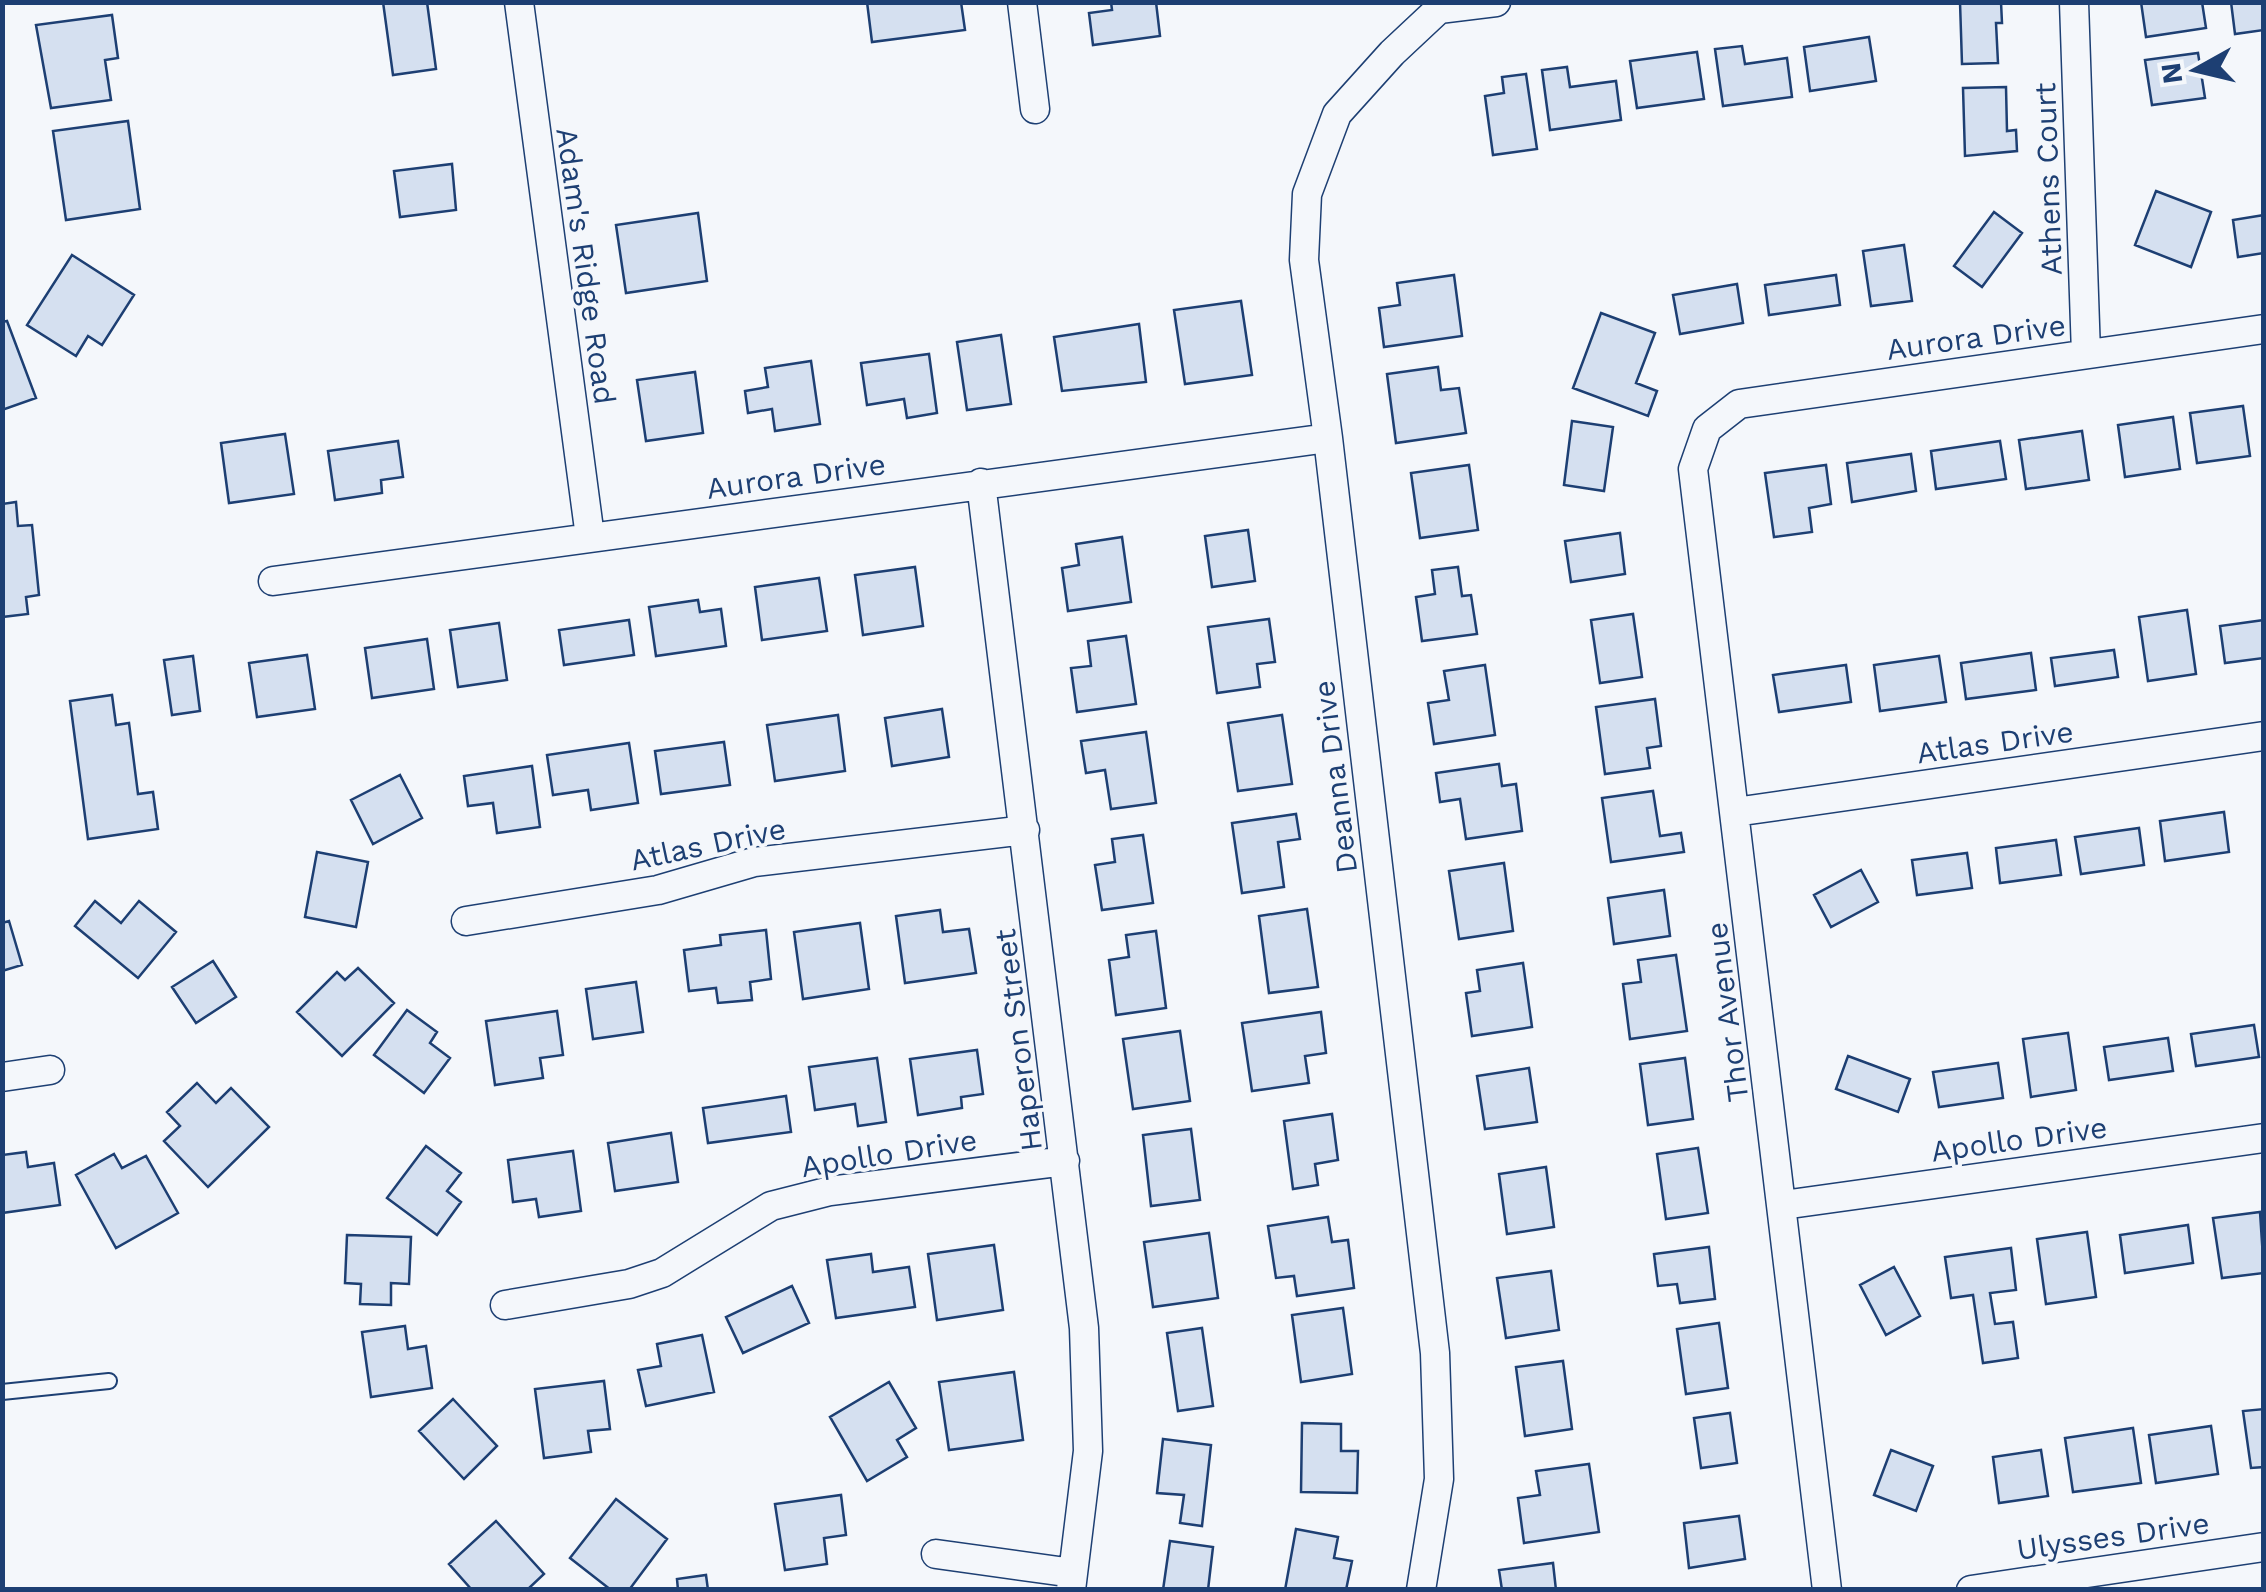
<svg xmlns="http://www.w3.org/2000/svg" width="2266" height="1592" viewBox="0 0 2266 1592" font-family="'Work Sans',sans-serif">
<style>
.building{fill:#d5e0f0;stroke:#1d3f73;stroke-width:2.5}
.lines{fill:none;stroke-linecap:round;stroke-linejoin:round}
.lane-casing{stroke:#1d3f73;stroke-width:18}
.street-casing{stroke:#1d3f73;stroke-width:31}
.lane{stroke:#f4f7fb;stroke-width:14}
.street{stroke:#f4f7fb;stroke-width:28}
.labels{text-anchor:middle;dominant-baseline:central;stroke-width:8;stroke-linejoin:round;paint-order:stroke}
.street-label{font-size:30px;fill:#1d3f73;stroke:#f4f7fb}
</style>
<rect width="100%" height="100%" fill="#f4f7fb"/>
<path class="building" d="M383,2H427L436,69L393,75Z
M867,2H961L965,30L872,42Z
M1111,2H1156L1160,36L1093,45L1089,13L1112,10Z
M1960,2H2001L2002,23H1996L1998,63L1962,64Z
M2141,2H2202L2206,28L2146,37Z
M2231,2H2264V30L2235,34Z
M112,15L118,58L105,60L111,100L51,108L36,25Z
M1869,37L1876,81L1810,91L1804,47Z
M1742,46L1745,64L1787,58L1792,97L1723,106L1715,49Z
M1697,52L1704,99L1637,108L1630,61Z
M2198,53L2205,98L2152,105L2145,60Z
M1567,67L1570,87L1616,81L1621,120L1550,130L1542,70Z
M1526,74L1537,149L1493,155L1485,96L1504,93L1502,77Z
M2006,87L2007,131L2016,130L2017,151L1965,156L1963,88Z
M128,121L140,209L66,220L53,131Z
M452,164L456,210L400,217L394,171Z
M2156,191L2211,212L2191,267L2135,245Z
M1994,212L2022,233L1982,287L1954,266Z
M698,213L707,281L626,293L616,225Z
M2264,215V253L2238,257L2233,220Z
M1904,245L1912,301L1871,306L1863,251Z
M72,255L134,295L102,345L88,336L76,356L27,325Z
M1454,275L1462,336L1384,347L1379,308L1400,305L1397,283Z
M1836,275L1840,305L1769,315L1765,285Z
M1737,284L1743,323L1680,334L1673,295Z
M1241,301L1252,375L1185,384L1174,310Z
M1601,313L1655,333L1636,383L1657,391L1648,416L1573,388Z
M7,321L36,398L2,410V322Z
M1139,324L1146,382L1062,391L1054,337Z
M1001,335L1011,404L967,410L957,342Z
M929,354L937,413L907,418L904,399L867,405L861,363Z
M811,361L820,424L775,431L772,409L748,413L745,391L768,387L765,368Z
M1438,367L1441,390L1459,388L1466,433L1396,443L1387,374Z
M695,372L703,433L646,441L637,380Z
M2243,406L2250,456L2197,463L2190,413Z
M2173,417L2180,469L2125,477L2118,425Z
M1572,421L1613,427L1604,491L1564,485Z
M2082,431L2089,480L2026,489L2019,440Z
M285,434L294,494L229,503L221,443Z
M398,441L403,477L381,480L382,493L335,500L328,451Z
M2000,441L2006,479L1936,489L1931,451Z
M1911,454L1916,491L1852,502L1847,463Z
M1469,465L1478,530L1420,538L1411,473Z
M1826,465L1831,504L1809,508L1812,532L1774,537L1765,473Z
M16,502L18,526L32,525L39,595L26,597L28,614L2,617V504Z
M1248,530L1255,581L1212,587L1205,536Z
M1620,533L1625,574L1571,582L1565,541Z
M1122,537L1131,602L1068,611L1062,568L1079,565L1076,544Z
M915,567L923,626L863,635L855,575Z
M1458,567L1462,596L1471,595L1477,634L1422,641L1416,597L1435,594L1432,570Z
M819,578L827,631L762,640L755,587Z
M698,600L700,612L721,609L726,646L656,656L649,607Z
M2187,610L2196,674L2148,681L2139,617Z
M1633,614L1642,677L1600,683L1591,620Z
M1269,619L1275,662L1257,664L1260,687L1217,693L1208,627Z
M629,620L634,655L564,665L559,630Z
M2264,620V658L2225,663L2220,626Z
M499,623L507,680L458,687L450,630Z
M1126,636L1136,704L1077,712L1071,668L1091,666L1088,641Z
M427,639L434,689L372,698L365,648Z
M2114,650L2118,677L2055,686L2051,658Z
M2031,653L2036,690L1966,699L1961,663Z
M307,655L315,709L257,717L249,663Z
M193,656L200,711L172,715L164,660Z
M1939,656L1946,702L1880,711L1874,665Z
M1485,665L1495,735L1434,744L1428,703L1449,700L1444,671Z
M1846,665L1851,702L1779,712L1773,675Z
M112,695L116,725L129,723L138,794L153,792L158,829L88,839L70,701Z
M1655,699L1661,746L1647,748L1650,768L1605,774L1596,707Z
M942,709L949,757L892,766L885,718Z
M838,715L845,771L775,781L767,725Z
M1282,715L1292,784L1238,791L1228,723Z
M1146,732L1156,803L1111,809L1105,770L1086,773L1081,741Z
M724,742L730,785L661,794L655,751Z
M629,743L638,803L591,810L588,790L553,795L547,755Z
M1499,764L1502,786L1516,784L1522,831L1466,839L1460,799L1440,802L1436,773Z
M532,766L540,827L497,833L493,803L468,806L464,776Z
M400,775L422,818L373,844L351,800Z
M1653,791L1660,836L1681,833L1684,852L1611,862L1602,798Z
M2224,812L2229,852L2165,861L2160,821Z
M1296,814L1300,839L1278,842L1284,887L1242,893L1232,823Z
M2139,828L2144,865L2081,874L2075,837Z
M1143,835L1153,903L1102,910L1095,865L1115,862L1112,839Z
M2056,840L2061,875L2000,883L1996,848Z
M317,852L368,862L356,927L305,917Z
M1967,853L1972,888L1917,895L1912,860Z
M1504,863L1513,931L1459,939L1449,871Z
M1861,870L1878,902L1831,927L1814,895Z
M1664,890L1670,936L1614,944L1608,898Z
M95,901L121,923L139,901L176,932L138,978L75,926Z
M1307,909L1318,987L1269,993L1259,916Z
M940,910L943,932L969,929L976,973L905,983L896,916Z
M9,921L22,965L2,971V923Z
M860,923L869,989L803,999L794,932Z
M766,930L771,979L750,982L752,1000L718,1003L716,988L689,991L684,950L721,945L720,935Z
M1156,931L1166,1008L1116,1015L1109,960L1129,957L1126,935Z
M1676,955L1687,1031L1630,1039L1623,984L1641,982L1638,960Z
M213,961L236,997L196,1023L172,987Z
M1523,963L1532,1027L1472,1036L1466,993L1480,991L1477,970Z
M358,968L394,1003L342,1056L297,1012L337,972L345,980Z
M636,982L643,1032L593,1039L586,989Z
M407,1010L437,1032L430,1043L450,1058L424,1093L374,1055Z
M557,1011L563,1055L540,1058L543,1078L495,1085L486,1021Z
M1321,1012L1326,1053L1305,1056L1309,1083L1252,1091L1242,1023Z
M2254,1025L2259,1057L2196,1066L2191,1034Z
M1180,1031L1190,1101L1133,1109L1123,1039Z
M2068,1033L2076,1090L2031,1097L2023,1039Z
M2168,1038L2173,1071L2109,1080L2104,1047Z
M977,1050L983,1094L961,1097L962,1108L918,1115L910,1059Z
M1848,1056L1910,1079L1898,1112L1836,1089Z
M877,1058L886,1122L858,1126L855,1104L815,1110L809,1067Z
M1685,1058L1693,1119L1648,1125L1640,1064Z
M1998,1063L2003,1098L1939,1107L1933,1072Z
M1529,1068L1537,1122L1485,1129L1477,1076Z
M197,1083L216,1103L231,1088L269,1127L208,1187L164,1141L180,1126L167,1112Z
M786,1096L791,1132L708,1143L703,1108Z
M1332,1114L1338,1160L1315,1164L1318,1185L1293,1189L1284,1121Z
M1191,1129L1200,1200L1151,1206L1143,1135Z
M671,1133L678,1182L615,1191L608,1143Z
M426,1146L461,1173L447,1191L461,1202L437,1235L387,1198Z
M1698,1148L1708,1213L1666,1219L1657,1154Z
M573,1151L581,1211L539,1217L536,1199L513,1202L508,1160Z
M26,1152L28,1167L54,1163L60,1205L2,1213V1155Z
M114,1154L122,1168L146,1156L178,1213L116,1248L76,1175Z
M1546,1167L1554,1227L1507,1234L1499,1174Z
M2260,1212L2264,1273L2222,1278L2213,1218Z
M1328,1217L1332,1242L1348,1240L1354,1288L1297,1296L1294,1276L1276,1278L1268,1226Z
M2188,1225L2193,1263L2125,1273L2120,1235Z
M2087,1232L2096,1297L2046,1304L2037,1239Z
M1209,1233L1218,1298L1153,1307L1144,1242Z
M347,1235L411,1237L409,1284L391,1283V1305L360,1304L361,1284L345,1283Z
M994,1245L1003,1310L937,1320L928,1254Z
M1709,1247L1715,1299L1680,1303L1677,1284L1658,1286L1654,1254Z
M2011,1248L2016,1290L1990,1293L1995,1324L2013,1322L2018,1358L1983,1363L1973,1295L1951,1298L1945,1257Z
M871,1254L873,1272L909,1267L915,1307L836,1318L827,1260Z
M1894,1267L1920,1316L1886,1335L1860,1285Z
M1551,1271L1559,1330L1506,1338L1497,1278Z
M792,1286L809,1323L743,1353L726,1317Z
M1343,1308L1352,1374L1301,1382L1292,1315Z
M1719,1323L1728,1388L1686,1394L1677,1329Z
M405,1326L408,1349L426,1346L432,1388L371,1397L362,1332Z
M1202,1328L1213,1406L1178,1411L1167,1333Z
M702,1335L714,1392L646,1406L638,1370L661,1366L657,1344Z
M1563,1361L1572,1429L1525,1436L1516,1367Z
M1014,1372L1023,1440L949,1450L939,1382Z
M604,1381L610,1429L588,1431L591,1452L544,1458L535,1389Z
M889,1382L916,1428L897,1440L907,1457L867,1481L830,1417Z
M453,1399L497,1446L464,1479L419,1431Z
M2264,1409V1467L2251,1468L2243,1411Z
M1730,1413L1737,1463L1701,1468L1694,1418Z
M1302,1423L1341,1424V1451H1358L1357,1493L1301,1492Z
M2211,1426L2218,1474L2156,1483L2149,1435Z
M2133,1428L2141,1483L2073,1492L2065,1438Z
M1163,1439L1211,1445L1202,1526L1180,1523L1184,1495L1157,1493Z
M1891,1450L1933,1466L1916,1511L1874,1495Z
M2041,1450L2048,1496L1999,1503L1993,1457Z
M1589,1464L1599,1532L1524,1543L1518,1498L1540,1495L1536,1471Z
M841,1495L846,1535L824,1538L827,1564L785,1570L775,1504Z
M616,1499L667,1539L629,1590H611L570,1558Z
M1739,1516L1745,1559L1689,1568L1684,1523Z
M496,1521L544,1574L527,1590H472L449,1564Z
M1296,1529L1338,1537L1334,1558L1352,1561L1346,1590H1285Z
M1170,1541L1213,1547L1208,1590H1163Z
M1553,1563L1556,1590H1502L1499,1570Z
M706,1575L708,1590H678L677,1579Z"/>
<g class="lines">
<g class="lane-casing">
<path id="lane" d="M2,1392L109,1381"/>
</g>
<g class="street-casing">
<path id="street" d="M519,2L590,537
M1022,2L1035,109
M2074,2L2086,354
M1439,9L1496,2
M981,483L1084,1328L1088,1451L1071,1590
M273,581L1328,438
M1735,812L2264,736
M466,921L658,890L754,862L1025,830
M2,1077L50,1070
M1783,1205L2264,1138
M505,1305L629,1284L662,1273L771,1206L830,1191L1065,1161
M936,1554L1073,1573
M1421,1590L1439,1479L1435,1353L1328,438L1304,260L1307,194L1337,114L1392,53L1439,9
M1827,1590L1693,469L1707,429L1739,404L2264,329
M1971,1590L2264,1547"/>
</g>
<use href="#lane" class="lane"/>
<use href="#street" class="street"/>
</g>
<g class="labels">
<g class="street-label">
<text transform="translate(2048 179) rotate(-92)">Athens Court</text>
<text transform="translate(586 266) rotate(82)">Adam's Ridge Road</text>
<text transform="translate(1976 337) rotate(-8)">Aurora Drive</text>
<text transform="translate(796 476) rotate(-8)">Aurora Drive</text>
<text transform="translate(1995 742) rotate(-8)">Atlas Drive</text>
<text transform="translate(1335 777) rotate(-97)">Deanna Drive</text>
<text transform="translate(708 844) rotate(-12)">Atlas Drive</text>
<text transform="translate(1727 1012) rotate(-97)">Thor Avenue</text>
<text transform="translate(1018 1040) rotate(-97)">Haperon Street</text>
<text transform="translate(2019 1139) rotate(-8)">Apollo Drive</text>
<text transform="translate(889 1153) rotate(-9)">Apollo Drive</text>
<text transform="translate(2113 1536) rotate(-8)">Ulysses Drive</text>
</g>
</g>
<rect width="2266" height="1592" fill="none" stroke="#1d3f73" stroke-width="10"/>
<g transform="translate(2196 70) rotate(262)" stroke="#f4f7fb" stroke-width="8" paint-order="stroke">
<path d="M0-8L18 38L0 25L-18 38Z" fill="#1d3f73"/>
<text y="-15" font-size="28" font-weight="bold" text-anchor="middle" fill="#1d3f73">N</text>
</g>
</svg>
